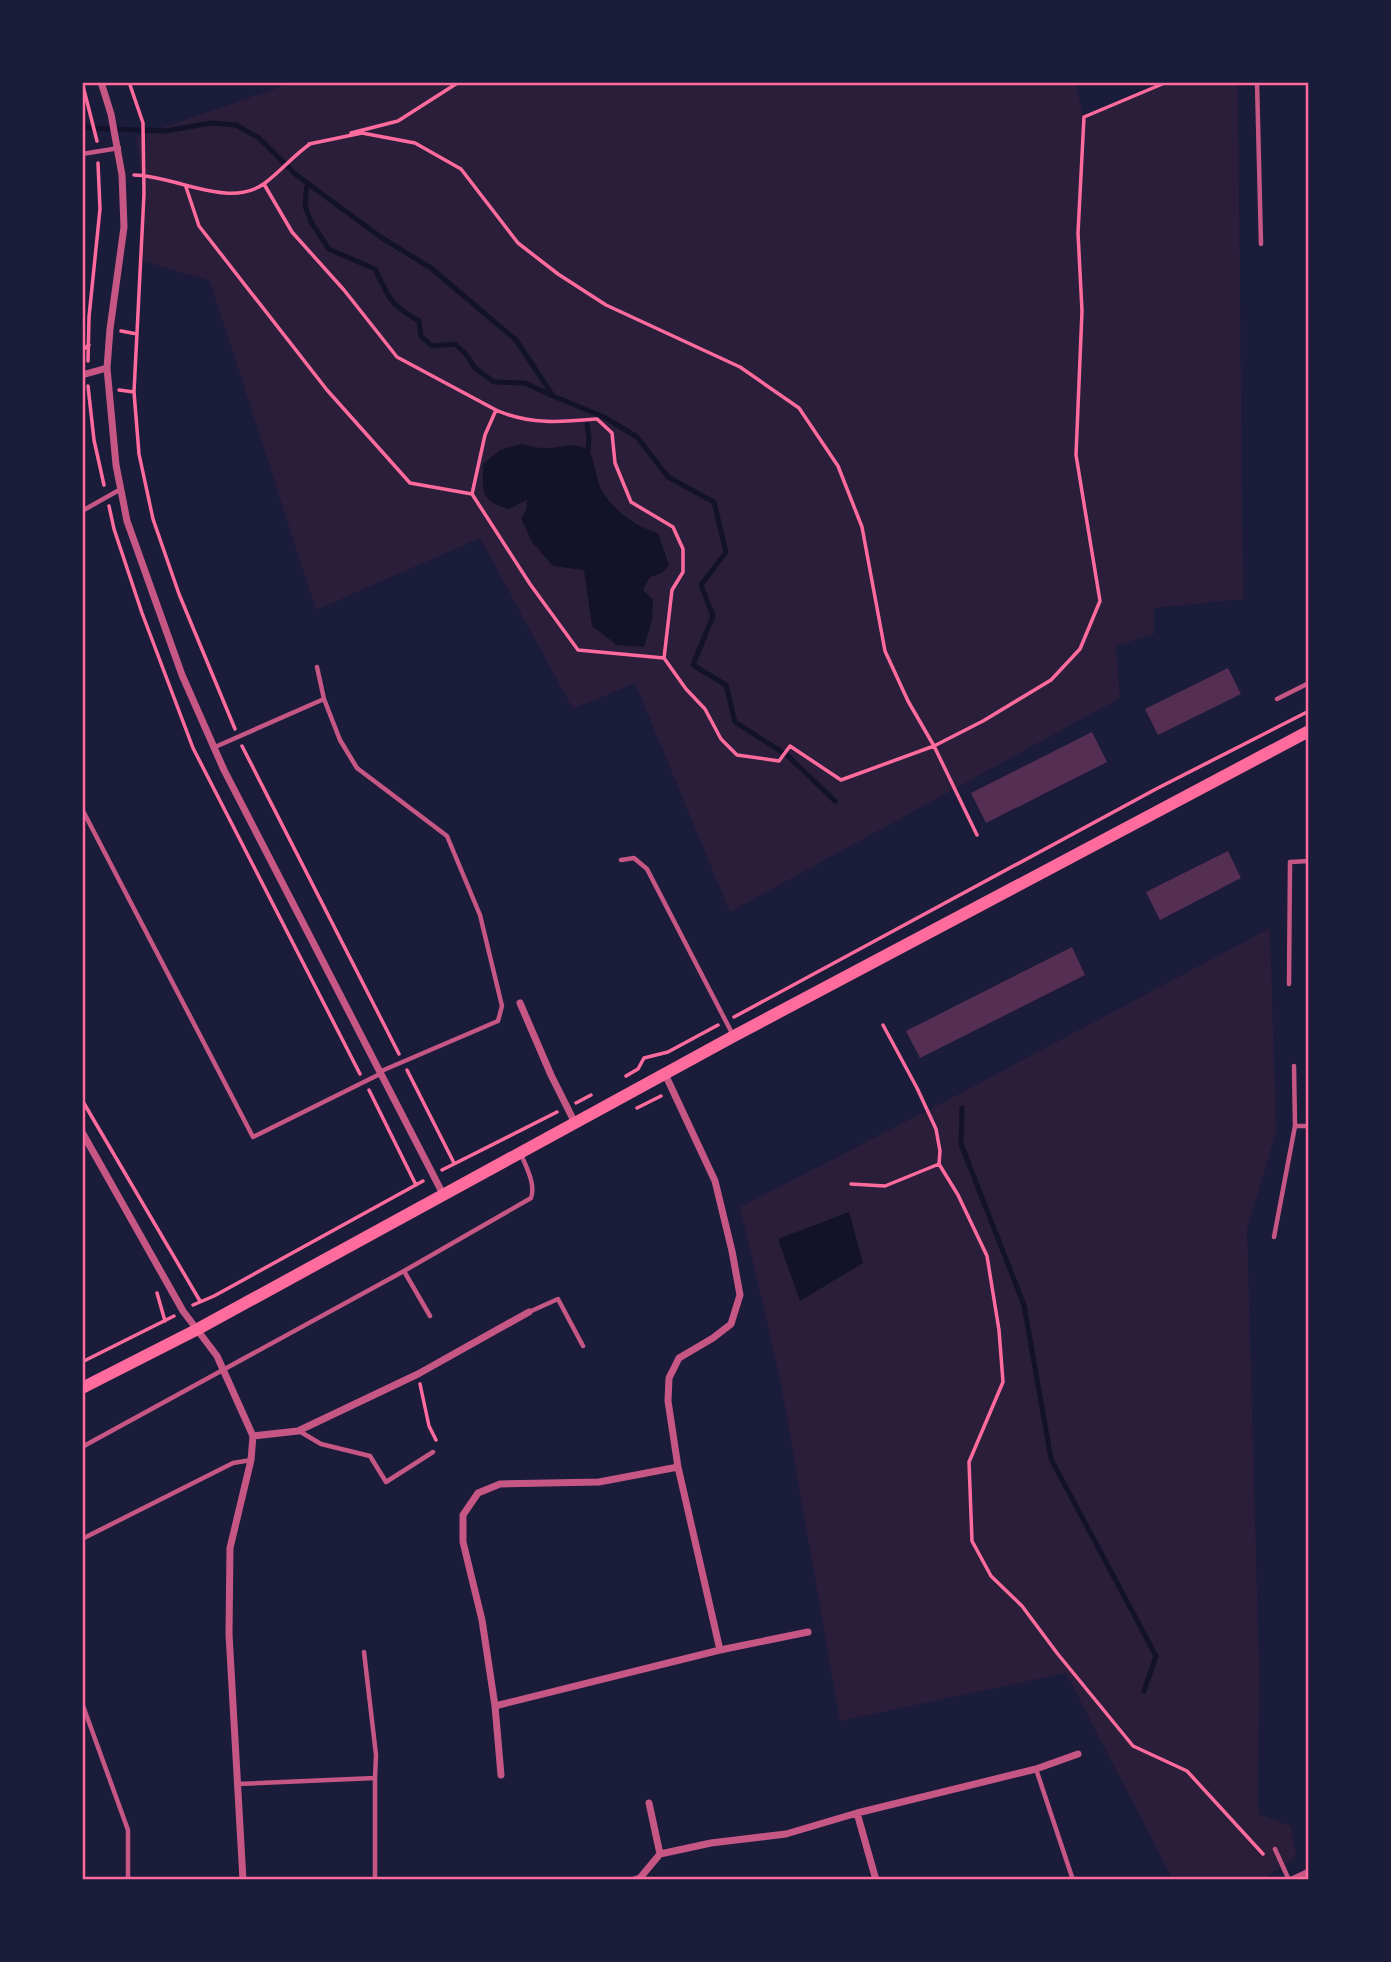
<svg xmlns="http://www.w3.org/2000/svg" width="1391" height="1962" viewBox="0 0 1391 1962" font-family="'Roboto Condensed',sans-serif">
<style>
.green{fill:#2a1e3b}
.water{fill:#12122b}
.lines{fill:none;stroke-linecap:round;stroke-linejoin:round}
.stream{stroke:#12122b;stroke-width:5}
.building{fill:#542f53}
.path{stroke:#ff6b9d;stroke-width:3.5}
.service{stroke:#c65784;stroke-width:4.5}
.minor{stroke:#c65784;stroke-width:7}
.primary{stroke:#ff6b9d;stroke-width:12}
.neatline{fill:none;stroke:#ff6b9d;stroke-width:2.5}
</style>
<rect width="100%" height="100%" fill="#1b1b3a"/>
<path class="green" d="M294,82H1075L1084,117L1168,82H1238L1243,599L1154,608V634L1116,646L1120,698L730,912L635,683L573,709L480,538L316,610L210,281L140,260L144,194L136,137Z
M1270,928L1276,1132L1247,1229L1259,1663L1258,1814L1291,1826L1296,1856L1262,1880H1173L1066,1673L840,1721L780,1378L740,1207L944,1102Z"/>
<path class="water" d="M522,444C529,446 537,448 544,448C558,449 575,440 587,450C594,456 595,472 598,481C605,505 635,527 658,533L669,565L662,573L650,577L643,590L653,600L652,620L644,647L617,645L592,626L584,570L553,566L532,542L521,518L526,510L527,500L509,509C479,500 483,492 483,464L500,450Z
M849,1212L863,1263L800,1301L778,1239Z"/>
<g class="lines">
<path class="stream" d="M82,124L89,128L165,131L211,123L236,125L259,138L295,174L382,238L431,268L516,340L553,396L604,417L637,437L668,477L714,502L726,552L701,585L713,616L693,665L726,685L735,722L788,756L835,801
M307,183L305,206L311,222L329,249L375,269C389,298 390,305 419,321L421,336L432,346L455,344L465,353L475,368L494,382L525,383L553,396
M587,424L589,438L588,452
M962,1108L961,1144L1024,1305L1051,1459L1156,1656L1144,1691"/>
</g>
<path class="building" d="M1228,668L1241,694L1158,735L1145,709Z
M1092,732L1107,762L986,823L971,793Z
M1228,851L1241,878L1160,920L1146,892Z
M1072,947L1085,975L920,1058L906,1031Z"/>
<g class="lines">
<path class="path" d="M82,82L97,141
M129,82L143,123L144,194L134,392L139,454L153,519L179,594L235,729
M351,133L398,121L459,82
M134,175C174,175 229,210 265,183C281,171 294,155 310,144
M264,184L292,232L344,290L397,357L496,410L485,435L472,494L530,584L578,650L664,658L686,689L705,709L721,739L737,755L779,761L790,746L841,780L934,746L908,701L885,651L862,527L838,466L799,408L740,367L606,305L558,274L518,243L461,169L415,143L362,133L309,144
M186,187L199,226L327,390L410,483L472,494
M121,331L137,334
M82,350L89,345
M88,361L89,317L100,209L98,163
M88,386L94,440L104,485
M119,390L134,392
M496,410C529,425 562,422 597,419L612,433L615,463L631,502L673,527L683,549V572L672,590L664,658
M109,506L114,529L142,613L193,748L360,1074
M242,746L399,1054
M977,835L934,746L983,721L1051,680L1080,649L1100,601L1076,455L1082,311L1078,233L1084,117L1167,82
M734,1017L1156,789L1309,711
M883,1025L917,1088L936,1129L940,1151L939,1164L958,1195L987,1256L999,1330L1003,1382L969,1462L972,1541L991,1576L1022,1606L1057,1653L1133,1746L1187,1771L1263,1854
M407,1070L454,1163
M626,1076L638,1069L644,1058L668,1052L718,1025
M369,1090L416,1185
M82,1100L200,1301
M576,1103L591,1095
M637,1108L661,1096
M442,1170L557,1112
M851,1184L885,1186L939,1164
M157,1293L165,1321
M193,1305L214,1296L423,1181
M82,1362L174,1316
M420,1384L429,1426L436,1440"/>
<path class="service" d="M1257,82L1261,244
M82,154L119,148
M82,511L121,489
M317,667L324,699L340,740L357,768L447,836L480,915L502,1006L498,1021L379,1072
M1277,699L1309,683
M215,747L324,699
M82,809L253,1137L380,1074
M621,860L634,858L647,869L733,1035
M1289,984L1290,862L1309,861
M1295,1126H1309
M1274,1237L1295,1126L1294,1066
M404,1271L430,1316
M529,1312L558,1299L583,1346
M299,1431L321,1444L370,1456L386,1482L433,1452
M82,1447L404,1271L531,1198C536,1184 526,1167 521,1154
M82,1539L233,1463L251,1460
M364,1652L376,1755L375,1778
M82,1703L128,1830V1880
M1036,1769L1073,1880
M238,1784L375,1778V1880
M1275,1849L1289,1880"/>
<path class="minor" d="M101,82L111,114L122,175L124,227L110,329L107,368L116,465L127,521L182,675L224,770L443,1194
M82,375L107,368
M520,1003L551,1075L575,1123
M665,1074L715,1181L732,1251L740,1295L731,1324L713,1338L679,1358L669,1378L668,1401L678,1467L720,1650
M82,1132L183,1311L217,1356L253,1436L251,1460L230,1548L229,1634L243,1880
M253,1436L298,1431L418,1374L529,1312
M495,1706L720,1650L808,1632
M501,1775L495,1706L482,1620L463,1542V1515L478,1493L500,1484L599,1482L678,1467
M649,1803L660,1854L711,1843L786,1834L857,1813
M634,1880L640,1878L660,1854
M876,1880L857,1813L1036,1769L1078,1754
M1292,1880L1309,1872"/>
<path class="primary" d="M82,1388L196,1330L734,1036L1309,731"/>
</g>
<rect width="1391" height="1962" fill="none" stroke="#1b1b3a" stroke-width="168"/>
<rect x="84" y="84" width="1223" height="1794" class="neatline"/>
</svg>
